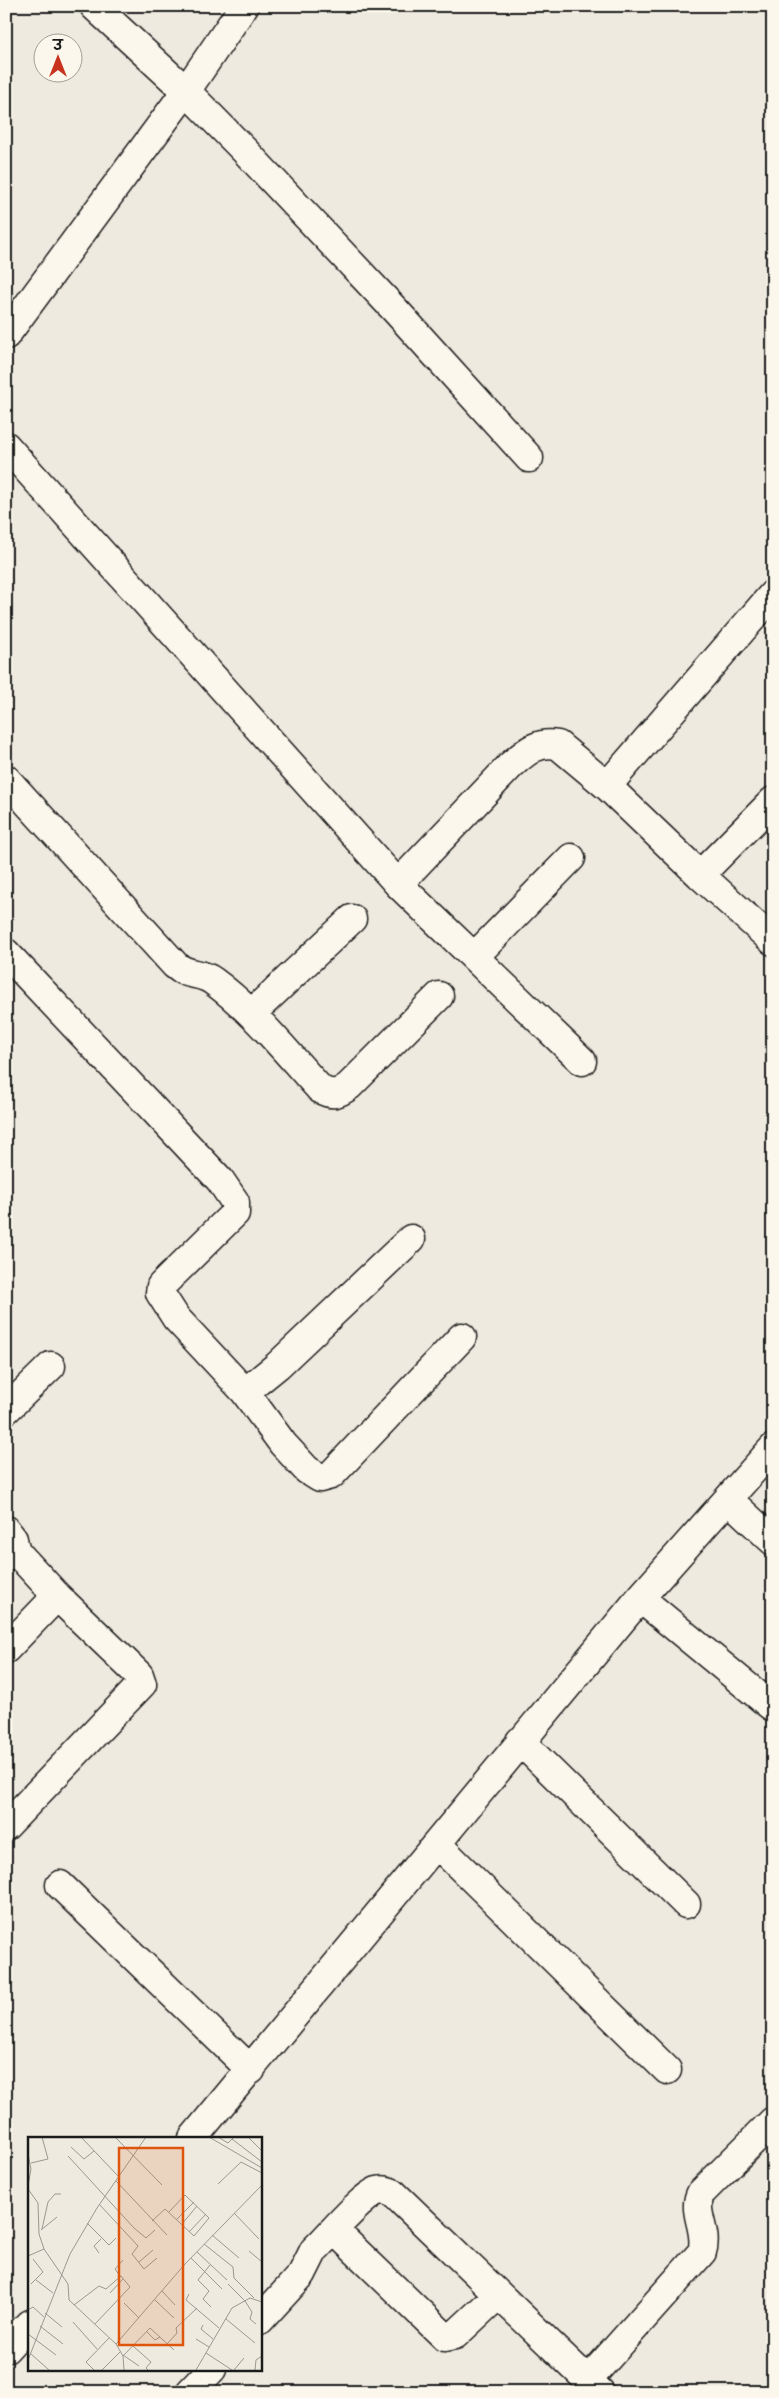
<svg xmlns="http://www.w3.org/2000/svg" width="779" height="2398" viewBox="0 0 779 2398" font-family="Pangolin,'Playpen Sans Deva',sans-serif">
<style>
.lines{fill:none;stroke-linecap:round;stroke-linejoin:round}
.minor-casing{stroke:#1c1c1c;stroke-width:31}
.major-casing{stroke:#1c1c1c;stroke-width:31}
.minor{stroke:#fbf7ec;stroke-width:28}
.major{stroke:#fbf7ec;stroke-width:28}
.inset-road{fill:none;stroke:#9a9891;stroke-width:1}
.view{fill:#de560d;fill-opacity:0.15;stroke:#de560d;stroke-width:2.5}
.inset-edge{fill:none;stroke:#1c1c1c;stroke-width:2.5}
</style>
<rect width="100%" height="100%" fill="#eeeadf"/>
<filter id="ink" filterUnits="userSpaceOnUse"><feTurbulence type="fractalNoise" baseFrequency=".02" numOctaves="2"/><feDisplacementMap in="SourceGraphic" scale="10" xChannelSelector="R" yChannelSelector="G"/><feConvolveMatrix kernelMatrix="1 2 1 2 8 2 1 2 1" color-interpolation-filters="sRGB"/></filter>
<g filter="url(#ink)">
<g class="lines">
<g class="minor-casing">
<path id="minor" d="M94,6L186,91L247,153L396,311L529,458
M6,446L398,884L582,1061
M6,779L175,965C188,977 200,971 213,981C253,1010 286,1052 320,1089C332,1096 338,1094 349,1086L439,996
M607,786L773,594
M700,875L773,801
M398,884L511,765C526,752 537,741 558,745L607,786L700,875L773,941
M6,953L220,1180L235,1202V1213L161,1286L160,1293L176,1318L245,1392L283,1444L307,1470L320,1478L331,1475L462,1337
M475,956L571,858
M251,1014L352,919
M245,1392L277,1366L411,1239
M6,1410L51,1366
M728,1499L773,1541
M6,1530L13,1539L16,1554
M6,1557L16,1554L22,1558L57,1596L139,1675L142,1684L6,1826
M640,1598L771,1706
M6,1649L57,1596
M520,1741L686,1904
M437,1844L667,2070
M60,1885L251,2070
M193,2138L640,1598L773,1448
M334,2230L445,2337L455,2335L498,2295
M260,2320L302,2274L314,2250L319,2245C332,2232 362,2197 377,2191C383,2189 388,2191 393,2193L600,2392
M6,2349L29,2324
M588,2380L702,2252C709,2231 691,2212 701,2193L773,2121
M190,2392L212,2369"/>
</g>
<g class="major-casing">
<path id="major" d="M6,335L186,91L244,6"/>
</g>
<use href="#minor" class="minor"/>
<use href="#major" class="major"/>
</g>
</g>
<g transform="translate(28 2137)">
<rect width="234" height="234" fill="#eeeadf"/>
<path class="inset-road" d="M53,0L90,39M87,0L134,48M181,0L234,31M190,0L200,6L205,1M220,0L234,14M204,2L234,25M43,10L56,22L66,14M0,17L3,32L0,49M40,19L106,91L118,101L127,93M3,26L20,22L14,0M88,44L139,98M190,47L213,25L234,36M0,52L10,66L11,97L16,112L40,147L41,163L88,207L95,219L96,233M71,67L110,109L104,117L116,132L129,121M206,76L231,102M148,83L166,65M124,84L137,72L166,99L181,81L157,58L141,75M59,86L81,108L88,101M154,87L169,69M14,92L20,65L27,57H33M13,93L29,80M161,95L178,77M184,98L211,121M176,107L205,130L206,141L226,161M221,114L234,125M169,115L199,143M71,116L66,109L73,102M0,119L16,112M163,121L194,152M111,125L125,113M182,128L170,143L181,154L175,162L183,170M92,139L87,132L95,123M8,143L25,156M3,147L15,135L5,122M200,147L217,164L224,175L222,182L228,187M134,154L147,168M82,156L95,142M161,157L158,163L191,191M127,163L146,181M96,166L111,181M46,168L71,149L78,152L93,139L102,150L67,187M0,173L5,170L16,180M17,176L34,190M198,182L227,206M45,185L69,212M175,188L173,192L185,202M12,189L35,207M118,194L127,203L132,200M0,197L28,218M168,202L181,210M88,207L157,127L234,48M139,207L149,196L148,191L169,171M105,209L123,225L118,231L120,233M178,216L204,233M3,217L21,233M95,218L111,229M95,219L122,191L146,213M0,223L42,117L69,71L118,0M66,233L58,225L81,201M74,233L93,214M168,233L204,171L222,161L234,165M206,233L216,221M227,233L228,223L234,219"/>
<path class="view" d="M91,11H155V208H91Z"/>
<rect width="234" height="234" class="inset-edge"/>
</g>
<rect width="779" height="2398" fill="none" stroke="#fbf7ec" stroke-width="25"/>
<rect x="12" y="12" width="754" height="2373" fill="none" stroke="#1c1c1c" stroke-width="2" filter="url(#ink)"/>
<g transform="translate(58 58)"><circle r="24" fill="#fbf7ec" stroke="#a29f99"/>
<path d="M0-4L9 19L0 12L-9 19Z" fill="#c8321e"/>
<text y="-8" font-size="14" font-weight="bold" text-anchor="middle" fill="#1c1c1c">उ</text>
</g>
</svg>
